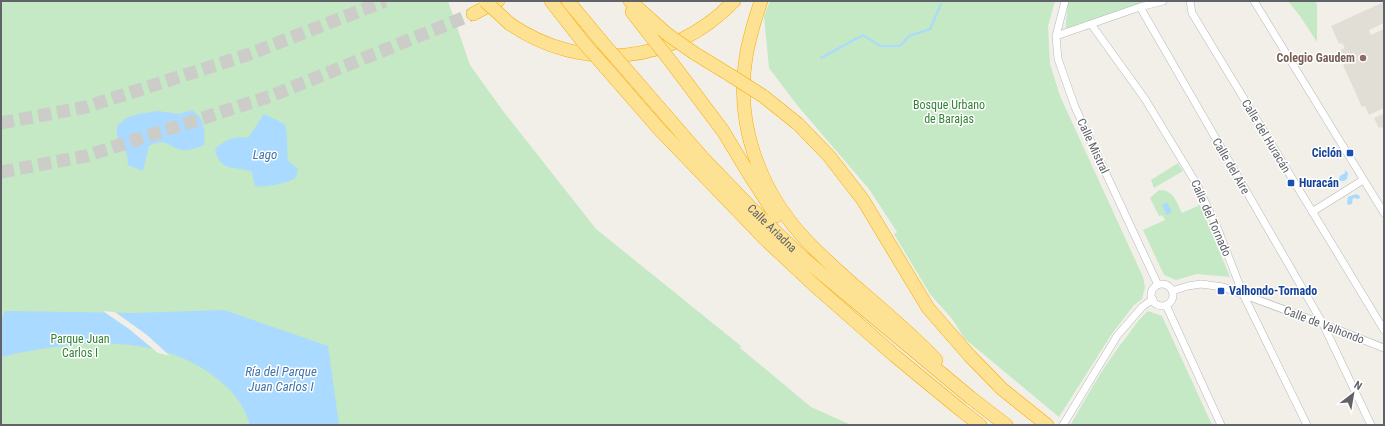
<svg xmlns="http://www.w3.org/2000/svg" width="1385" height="426" viewBox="0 0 1385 426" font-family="'Roboto Condensed',sans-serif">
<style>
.education{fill:#e1ded6}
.green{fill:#c5e8c5}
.water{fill:#aadaff}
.pier{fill:#f1efe8}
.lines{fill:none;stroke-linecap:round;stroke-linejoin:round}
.stream{stroke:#aadaff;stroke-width:2}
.motorway-tunnel{stroke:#ccccc8;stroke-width:13;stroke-dasharray:13 6;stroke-linecap:butt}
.minor-casing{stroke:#b5b8bc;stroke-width:8}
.motorway-casing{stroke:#f9ab00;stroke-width:14}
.minor{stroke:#fff;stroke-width:7}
.motorway{stroke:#fde293;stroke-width:13}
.motorway-bridge-casing{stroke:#f9ab00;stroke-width:14;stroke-linecap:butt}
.motorway-bridge{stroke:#fde293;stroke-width:13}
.education-dot{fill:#8d6e63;stroke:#fff;stroke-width:1.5}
.transit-dot{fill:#1a4fb4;stroke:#fff;stroke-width:1.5}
.labels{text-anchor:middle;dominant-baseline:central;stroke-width:3;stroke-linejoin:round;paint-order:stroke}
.education-label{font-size:12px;font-weight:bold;fill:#785e54;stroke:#fff;text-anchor:end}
.park-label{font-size:12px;fill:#348238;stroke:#fff}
.street-label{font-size:12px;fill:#5f6368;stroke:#fff}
.transit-label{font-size:12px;font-weight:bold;fill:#164399;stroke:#fff;text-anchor:start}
.water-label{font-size:13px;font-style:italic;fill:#4174aa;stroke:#fff}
</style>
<rect width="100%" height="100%" fill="#f1efe8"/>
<path class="education" d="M1384,2V23L1369,30L1371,35L1384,29V108L1369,115L1365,106L1362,107L1343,65L1345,64L1339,51L1345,48L1342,43L1339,44L1331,26Z
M1384,113V131L1382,127L1379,128L1374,118Z"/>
<path class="green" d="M1,1H448L470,65L503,111L596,229L741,346L740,348L811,407L851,425H1Z
M770,1H1055L1048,26L1050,64L1060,96L1143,277L1145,287L1142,299L1134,305L1111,335L1059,417L964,338L953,320L930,294L894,234L897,232L869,189L797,105L769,68L764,16Z
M1070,1H1167L1065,33L1068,3Z
M1288,1H1316L1317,5V42L1300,16Z
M1178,163L1183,171L1154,188L1151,180Z
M1159,190C1174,190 1176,201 1182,213L1200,205L1230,277L1197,274L1176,280L1164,275L1143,230L1165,220L1162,215L1159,216L1150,198Z
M1148,311L1162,316L1212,425H1073L1071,424C1089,393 1106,362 1128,335C1134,326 1140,318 1148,311Z"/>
<path class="water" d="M192,110C205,118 205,131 204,145C197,148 190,151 182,150C167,147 168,137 149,146L143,171L128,165L127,155L117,136V126L126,118L139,114L158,111L179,114Z
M264,114C270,117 278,120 284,124C288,127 287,153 288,161L298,169C297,172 297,176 295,178C290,183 262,188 255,186L252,172C237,165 220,174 215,149C225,140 235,135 248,138Z
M1345,170L1348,173L1347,179L1344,181H1340L1339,179L1340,176L1345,173Z
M1356,194L1360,196L1359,199L1353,198L1352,204L1348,205L1347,203L1348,197Z
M1167,202L1172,212L1167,215L1162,205Z
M224,310L328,346L339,425H250C244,404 232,390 215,377C155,331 70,341 1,357V321L5,311L134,313Z"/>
<path class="pier" d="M103,311L115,312L147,335L170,356L158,353L129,329Z"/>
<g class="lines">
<path class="stream" d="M821,58L863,35L880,46H900L909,36L930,29L941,4"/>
<path class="motorway-tunnel" d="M1,123L86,107L247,55L385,1
M1,172L86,156L271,96L473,14"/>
<g class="minor-casing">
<path id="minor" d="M1065,1L1056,36L1058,59L1075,107L1158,285
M1190,1L1192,13L1384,330
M1254,1L1384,213
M1140,7L1323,324L1371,425
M1091,24L1145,99L1196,183L1217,227L1243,294L1307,425
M1056,36L1140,7L1163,1
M1312,212L1363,180
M1151 295a11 11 0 1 1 22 0a11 11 0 1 1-22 0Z
M1172,291L1188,286L1201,284L1223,287L1323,324L1384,348
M1166,305L1221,425
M1063,425L1117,336L1142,307L1153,299"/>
</g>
<g class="motorway-casing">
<g id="motorway">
<path d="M551,1L583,42"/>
<path d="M568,1L602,42"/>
<path d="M630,1L667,34"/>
<path d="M761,1C755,19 749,38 746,57C735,123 759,189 804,238C845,282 895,316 936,360"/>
<path d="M632,12L653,39"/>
<path d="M473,14L498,1"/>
<path d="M510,24C582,73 673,65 734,1"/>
<path d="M694,53L730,75"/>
<path d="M672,63L723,131L749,174L776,216"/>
<path d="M605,67L659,129L764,238L813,284L895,356L962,411L980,425"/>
<path id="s1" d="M624,67L702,157L753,210L803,258L971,398L1006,425"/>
<path d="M763,96L798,124L829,156L863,200L928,308L969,355L1002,389L1047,425"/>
</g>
</g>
<use href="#minor" class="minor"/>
<use href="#motorway" class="motorway"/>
<g class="motorway-bridge-casing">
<path id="motorway-bridge" d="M485,1L510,24
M667,34L694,53
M653,39L672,63
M583,42L605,67
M602,42L624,67
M730,75L763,96"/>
</g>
<use href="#motorway-bridge" class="motorway-bridge"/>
</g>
<circle class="education-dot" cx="1363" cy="58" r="4"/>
<g class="transit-dot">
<rect x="1346" y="149" width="8" height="8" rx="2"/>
<rect x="1287" y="179" width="8" height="8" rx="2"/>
<rect x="1217" y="287" width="8" height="8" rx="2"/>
</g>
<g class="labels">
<g class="education-label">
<text x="1355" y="58">Colegio Gaudem</text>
</g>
<g class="park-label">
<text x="949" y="105">Bosque Urbano<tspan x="949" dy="14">de Barajas</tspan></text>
<text x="80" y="339">Parque Juan<tspan x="80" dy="14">Carlos I</tspan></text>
</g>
<g class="street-label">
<text transform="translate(1266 136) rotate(59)">Calle del Huracán</text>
<text transform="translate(1093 146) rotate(65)">Calle Mistral</text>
<text transform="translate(1231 166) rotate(60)">Calle del Aire</text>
<text transform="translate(1211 218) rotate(66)">Calle del Tornado</text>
<text stroke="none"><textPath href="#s1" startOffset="219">Calle Ariadna</textPath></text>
<text transform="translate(1324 325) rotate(21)">Calle de Valhondo</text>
</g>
<g class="transit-label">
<text x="1342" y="153" text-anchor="end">Ciclón</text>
<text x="1299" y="183">Huracán</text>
<text x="1229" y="291">Valhondo-Tornado</text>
</g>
<g class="water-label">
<text x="265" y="154">Lago</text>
<text x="281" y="371">Ría del Parque<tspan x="281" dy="15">Juan Carlos I</tspan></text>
</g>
</g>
<rect width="1385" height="426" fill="none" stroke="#5f6368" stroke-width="4"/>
<g transform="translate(1353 394) rotate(31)" stroke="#ffffff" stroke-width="3" paint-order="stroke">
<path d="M0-3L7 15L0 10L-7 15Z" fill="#5f6368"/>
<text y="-6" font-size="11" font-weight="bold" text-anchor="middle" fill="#5f6368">N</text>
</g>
</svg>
